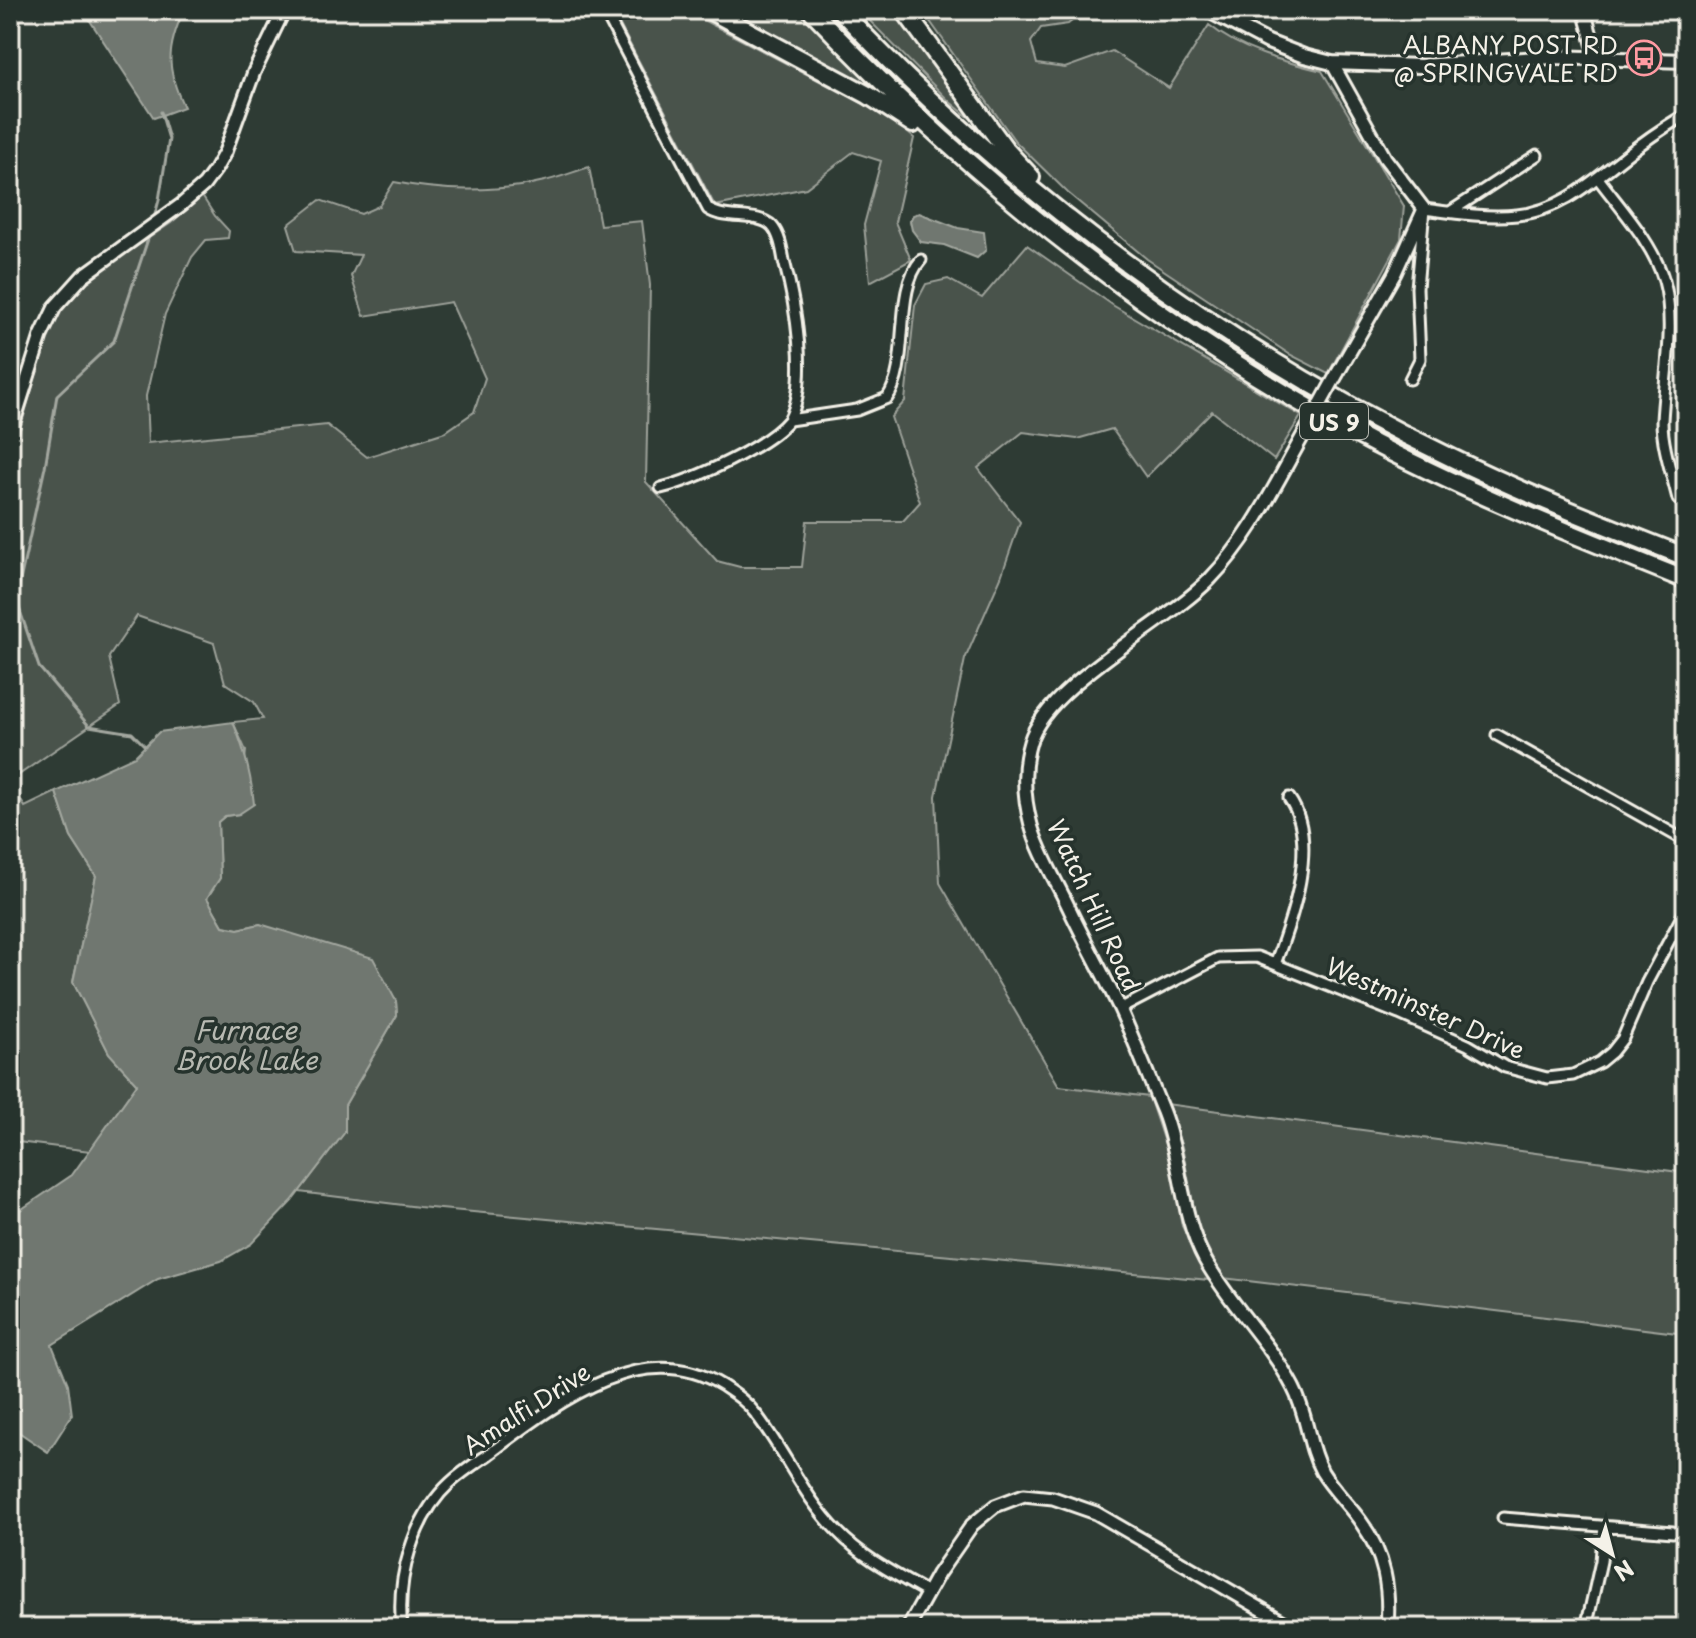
<svg xmlns="http://www.w3.org/2000/svg" width="1696" height="1638" viewBox="0 0 1696 1638" font-family="'Playpen Sans',sans-serif">
<style>
.green{fill:#48524c;stroke:#9ea29a;stroke-width:2}
.water{fill:#6f7770;stroke:#a4a8a0;stroke-width:2}
.lines{fill:none;stroke-linecap:round;stroke-linejoin:round}
.stream{stroke:#a4a8a0;stroke-width:3}
.minor-casing{stroke:#f4f1e8;stroke-width:15}
.tertiary-casing{stroke:#f4f1e8;stroke-width:17}
.secondary-casing{stroke:#f4f1e8;stroke-width:18}
.motorway-casing{stroke:#f4f1e8;stroke-width:22}
.minor{stroke:#26332d;stroke-width:9}
.tertiary{stroke:#26332d;stroke-width:11}
.secondary{stroke:#26332d;stroke-width:12}
.motorway{stroke:#26332d;stroke-width:16}
.tertiary-bridge-casing{stroke:#f4f1e8;stroke-width:17;stroke-linecap:butt}
.tertiary-bridge{stroke:#26332d;stroke-width:11}
.labels{text-anchor:middle;dominant-baseline:central;stroke-width:7;stroke-linejoin:round;paint-order:stroke}
.shield{fill:#26332d;stroke:#b6b8b0;stroke-width:2}
.shield-label{font-size:22px;font-weight:bold;fill:#f4f1e8}
.poi-label{font-size:24px;fill:#f4f1e8;stroke:#26332d;text-anchor:end}
.street-label{font-size:24px;fill:#f4f1e8;stroke:#26332d}
.water-label{font-size:26px;font-style:italic;fill:#b8bab2;stroke:#26332d}
</style>
<rect width="100%" height="100%" fill="#2e3b34"/>
<filter id="ink" filterUnits="userSpaceOnUse"><feTurbulence type="fractalNoise" baseFrequency=".0125" numOctaves="2"/><feDisplacementMap in="SourceGraphic" scale="16" xChannelSelector="R" yChannelSelector="G"/><feConvolveMatrix kernelMatrix="1 2 1 2 8 2 1 2 1" color-interpolation-filters="sRGB"/></filter>
<g filter="url(#ink)">
<path class="green" d="M612,10H684L889,117L914,138L895,222L911,260L870,282L864,225L881,161L853,152L806,188L715,206Z
M719,10H799L881,95Z
M859,10H895L976,123L950,102Z
M922,10H1086L1068,24L1041,28L1031,42L1037,64L1065,68L1112,51L1169,88L1209,25C1241,51 1282,61 1322,71L1404,206L1401,239L1328,374L1289,354L1147,259L1068,193L1015,141Z
M589,167L600,225L642,221L650,285L646,482L717,561L740,567H802L807,521H903L920,502L891,417L905,401L915,305L926,284L948,279L982,298L1027,245L1114,306L1301,416L1274,460L1212,411L1146,477L1112,429L1077,439L1023,432L978,468L1020,522L1001,577L965,659L936,796L940,883L1059,1086L1149,1097L1171,1163L1182,1226L1210,1280L419,1207L299,1192L345,1132V1105L397,1015L396,1001L260,924L238,929L223,926L207,898L220,878L218,822L225,816L239,814L246,751L233,722L263,719L254,702L225,683L214,643L137,616L109,657L120,705L10,781V463L48,335L58,313L71,295L94,275L171,223L202,196L215,216L229,231L228,238L206,240L192,257L165,314L146,396L148,443L327,425L367,457L445,432L474,412L485,378L451,302L364,316L351,276L361,255L296,251L288,225L320,200L361,214L379,206L394,182C440,191 494,193 540,182C556,179 573,172 589,167Z
M10,783L25,807L56,792L71,837L96,876L73,982L109,1053L137,1084L90,1151L10,1141Z
M1166,1104L1686,1173V1334L1223,1278L1198,1229L1182,1147Z"/>
<path class="water" d="M83,10H184C166,49 166,69 184,107L154,118Z
M919,213L958,228L984,232L986,250L977,258L944,245L921,242L912,230L910,221L913,215Z
M233,722C245,750 251,774 254,804L239,814L225,816L218,822L220,878L207,898L223,926L238,929L260,924L373,958L396,1001L397,1015L345,1105V1132L292,1201L251,1244L221,1261L158,1279L52,1345L68,1384L72,1415L48,1452L10,1426V1217L72,1175L137,1084L109,1053L73,982L96,876L71,837L56,792L135,756L159,732Z"/>
<g class="lines">
<path class="stream" d="M153,222L159,200L169,139L161,112
M145,746L132,733L89,726L39,667L16,599L45,467L57,395L114,341L150,233"/>
<g class="minor-casing">
<path id="minor" d="M604,10L708,209C725,221 759,212 772,226C780,235 782,250 784,261C795,302 810,382 789,420
M1598,178C1621,209 1653,243 1664,281C1676,324 1664,377 1662,421C1662,446 1672,474 1678,499L1686,505
M1450,212L1537,155
M1410,379L1420,359L1417,288L1424,209C1454,213 1486,218 1517,215C1558,211 1588,185 1620,160C1641,143 1663,128 1686,114
M661,488C694,480 768,446 789,420L857,410L887,398C911,365 893,290 921,260
M1497,735L1686,841
M1275,964C1292,919 1320,841 1289,798
M1120,1009L1218,958L1257,957L1399,1014L1468,1045L1505,1067L1547,1078L1573,1075L1600,1062L1612,1052L1623,1038L1647,982L1686,909
M1503,1518L1673,1532
M402,1628C396,1579 413,1517 450,1483C462,1472 476,1463 489,1454C552,1407 642,1334 723,1386C735,1394 746,1401 755,1413C785,1451 803,1497 838,1532C863,1558 897,1575 928,1593
M1586,1628L1601,1561L1604,1526"/>
</g>
<g class="tertiary-casing">
<path id="tertiary" d="M1584,10L1597,58
M1332,63L1385,158L1424,209L1395,273L1337,374
M1305,432C1276,483 1251,537 1210,579C1166,624 1045,686 1030,742C1022,769 1024,799 1031,825C1039,854 1057,882 1069,908C1085,942 1104,975 1120,1009C1135,1042 1149,1078 1163,1112C1182,1161 1180,1214 1205,1260C1230,1305 1269,1341 1293,1387C1308,1415 1307,1445 1322,1472C1333,1490 1349,1505 1361,1522C1385,1555 1390,1589 1387,1628
M10,434L41,336L55,307L83,276L181,205L204,185L215,170L225,152L254,72L284,10
M908,1628L938,1574L972,1525L995,1506L1024,1495L1053,1498L1096,1513L1294,1628"/>
</g>
<g class="secondary-casing">
<path id="secondary" d="M1207,10L1268,42L1304,56L1332,63L1420,66L1553,57L1686,61"/>
</g>
<g class="motorway-casing">
<path id="motorway" d="M709,10L868,95L913,124
M811,10C975,183 1164,333 1375,444C1476,496 1581,538 1686,580
M840,10C1014,194 1223,349 1452,458C1528,495 1607,526 1686,557
M904,10L1006,150L1031,177"/>
</g>
<use href="#minor" class="minor"/>
<use href="#tertiary" class="tertiary"/>
<use href="#secondary" class="secondary"/>
<use href="#motorway" class="motorway"/>
<g class="tertiary-bridge-casing">
<path id="tertiary-bridge" d="M1305,432L1337,374"/>
</g>
<use href="#tertiary-bridge" class="tertiary-bridge"/>
</g>
</g>
<defs>
<g id="bus-ring" transform="scale(1.8)"><circle r="9.5" fill="#26332d" stroke="#ff9aa2" stroke-width="1.5"/><path d="M-5-6H5V4H4V6H2V4H-2V6H-4V4H-5ZM-3.5-4V0h7V-4ZM-3.5 1.2v1.5H-2V1.2ZM2 1.2v1.5H3.5V1.2Z" fill="#ff9aa2"/></g>
</defs>
<g fill-rule="evenodd">
<use href="#bus-ring" x="1644" y="58"/>
</g>
<g class="labels">
<rect class="shield" x="1300" y="403" width="68" height="36" rx="6"/>
<g class="shield-label">
<text x="1334" y="421">US 9</text>
</g>
<g class="poi-label">
<text x="1618" y="44">ALBANY POST RD<tspan x="1618" dy="28">@ SPRINGVALE RD</tspan></text>
</g>
<g class="street-label">
<text transform="translate(1095 905) rotate(65)">Watch Hill Road</text>
<text transform="translate(1426 1007) rotate(24)">Westminster Drive</text>
<text transform="translate(526 1408) rotate(-33)">Amalfi Drive</text>
</g>
<g class="water-label">
<text x="246" y="1029">Furnace<tspan x="246" dy="30">Brook Lake</tspan></text>
</g>
</g>
<rect width="1696" height="1638" fill="none" stroke="#26332d" stroke-width="40"/>
<rect x="20" y="20" width="1656" height="1598" fill="none" stroke="#f4f1e8" stroke-width="3" filter="url(#ink)"/>
<g transform="translate(1612 1554) rotate(144)" stroke="#26332d" stroke-width="6" paint-order="stroke">
<path d="M0-6L14 30L0 20L-14 30Z" fill="#f4f1e8"/>
<text y="-12" font-size="22" font-weight="bold" text-anchor="middle" fill="#f4f1e8">N</text>
</g>
</svg>
